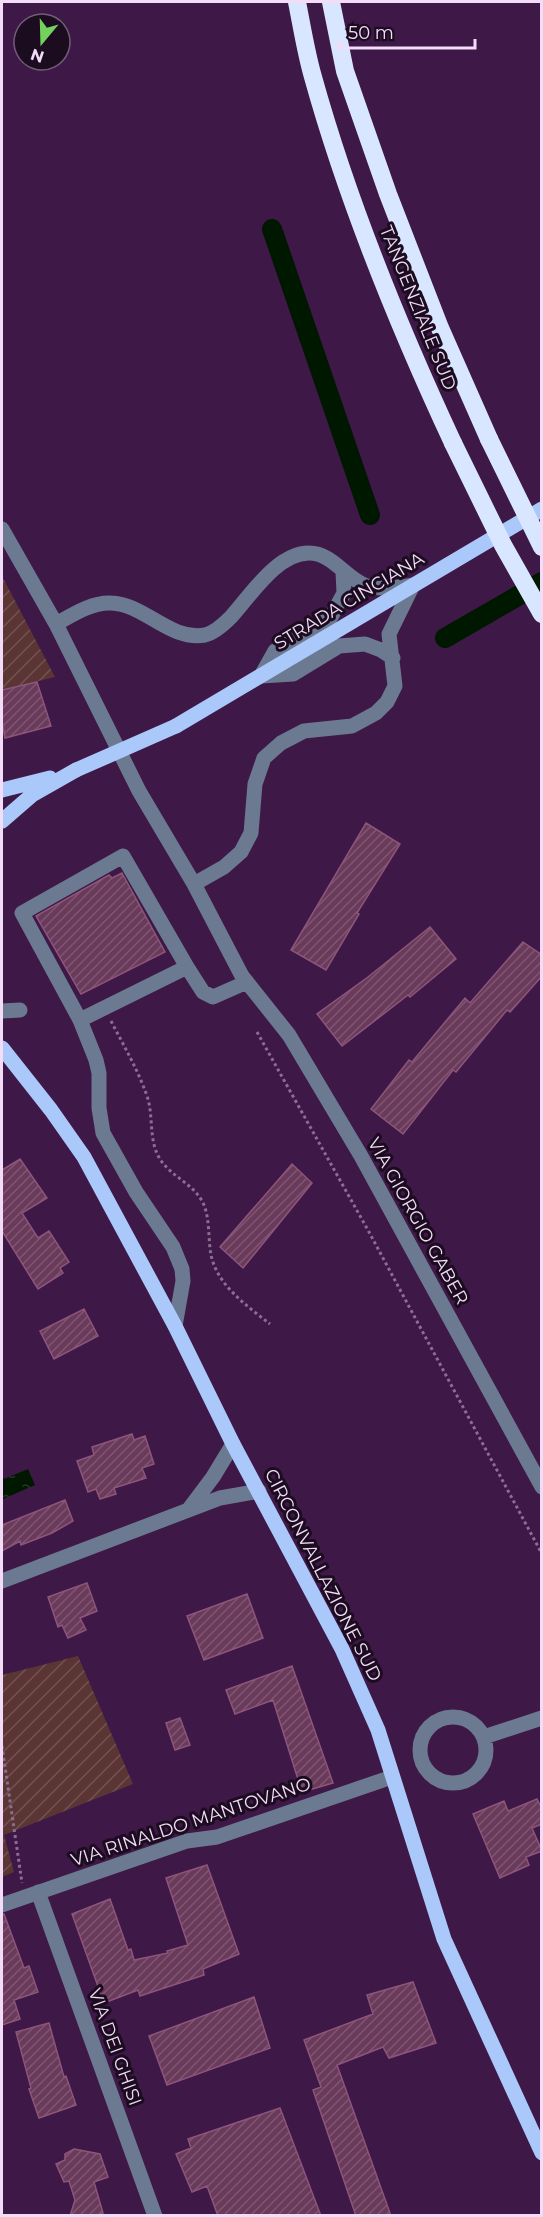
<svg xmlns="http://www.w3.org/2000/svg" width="543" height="2217" viewBox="0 0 543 2217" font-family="Montserrat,sans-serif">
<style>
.garden{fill:url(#garden-furrows)}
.water{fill:url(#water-ripples)}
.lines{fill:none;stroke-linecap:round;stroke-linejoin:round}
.canal{stroke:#001700;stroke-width:20}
.building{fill:url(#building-hatch);stroke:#8e557b;stroke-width:1.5}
.path{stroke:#8d6d94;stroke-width:3;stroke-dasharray:3 3;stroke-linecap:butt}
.minor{stroke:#6b7991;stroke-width:15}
.major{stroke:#aac8fa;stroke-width:15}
.highway{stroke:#d8e7ff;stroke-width:18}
.major-bridge{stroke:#aac8fa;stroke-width:15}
.highway-bridge{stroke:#d8e7ff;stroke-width:18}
.labels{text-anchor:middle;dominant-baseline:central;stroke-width:6;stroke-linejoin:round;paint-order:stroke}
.street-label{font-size:18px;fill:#f3dcf8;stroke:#1c0c20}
</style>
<defs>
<pattern id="garden-furrows" width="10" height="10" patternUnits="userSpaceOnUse" patternTransform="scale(1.5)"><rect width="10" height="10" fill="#5a3534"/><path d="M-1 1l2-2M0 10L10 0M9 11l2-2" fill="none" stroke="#725252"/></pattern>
<pattern id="water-ripples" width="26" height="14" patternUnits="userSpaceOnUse" patternTransform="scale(1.5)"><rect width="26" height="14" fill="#001700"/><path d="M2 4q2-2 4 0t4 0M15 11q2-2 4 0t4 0" fill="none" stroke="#263826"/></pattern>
<pattern id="building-hatch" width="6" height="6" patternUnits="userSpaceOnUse" patternTransform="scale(1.5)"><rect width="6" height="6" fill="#693a5a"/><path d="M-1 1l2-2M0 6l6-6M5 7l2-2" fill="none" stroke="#7f5672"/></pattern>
</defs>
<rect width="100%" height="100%" fill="#3e1846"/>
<path class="garden" d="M2,576L55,677L2,690Z
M78,1656L133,1784L4,1835L14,1872L2,1877V1675Z"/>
<path class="water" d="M28,1469L35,1485L3,1499L2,1475L4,1479Z"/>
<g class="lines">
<path class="canal" d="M272,229L370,515
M445,638L542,582"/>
</g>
<path class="building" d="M37,682L51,726L5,738L2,721V690Z
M366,823L400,844L357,913L359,914L326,970L291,950Z
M122,873L165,952L81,994L36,916L109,875L112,878Z
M430,927L456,959L410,997L408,995L342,1046L317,1014L368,977Z
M523,942L542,955V976L510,1012L507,1010L456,1072L453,1070L403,1134L371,1109L409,1060L412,1062L465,998L470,1003Z
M20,1159L47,1198L22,1213L38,1238L49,1231L69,1262L60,1268L63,1273L38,1289L2,1231V1170Z
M292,1164L312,1183L243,1268L220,1247Z
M84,1309L98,1336L54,1359L40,1331Z
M132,1434L134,1440L145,1436L154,1464L142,1468L146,1478L114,1488L116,1494L100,1499L96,1489L88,1492L77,1461L94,1455L92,1447Z
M65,1500L73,1521L52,1533L21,1545L20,1541L2,1551V1525Z
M87,1583L97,1611L80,1618L86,1630L68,1638L62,1625L58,1627L48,1597Z
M247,1594L263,1638L204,1660L187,1616Z
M292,1666L333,1783L302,1792L273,1700L235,1714L226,1690Z
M180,1718L190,1745L175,1750L166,1723Z
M537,1799L542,1809V1824L532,1828L542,1851L526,1857L529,1865L500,1878L473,1814L504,1801L508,1811Z
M207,1865L239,1954L203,1969L204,1975L140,1996L138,1990L104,2003L72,1914L110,1899L128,1950L131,1949L134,1960L168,1953L167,1951L188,1945L166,1878Z
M4,1914L24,1968L29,1966L38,1992L14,2000L20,2019L2,2025V1915Z
M413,1982L436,2043L389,2058L383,2047L337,2065L391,2216H356L313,2090L321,2087L304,2040L373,2014L367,1995Z
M254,1997L270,2048L167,2085L149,2036Z
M49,2023L64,2077L66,2076L76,2105L39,2118L29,2089L31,2088L16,2032Z
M280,2108L321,2216H218L207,2186L192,2192L176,2154L191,2148L188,2139Z
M74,2149L100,2154L108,2177L94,2182L103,2213L95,2216H70L75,2200L69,2181L64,2182L56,2164L65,2160V2154Z"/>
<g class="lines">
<path class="path" d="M111,1021C124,1046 138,1070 147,1096C154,1116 148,1140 160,1159C171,1177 195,1184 204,1205C210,1220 208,1239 211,1255C217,1285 247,1306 270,1324
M257,1032L369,1232L542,1554
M2,1746L22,1883"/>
<path class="minor" d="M2,529L56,624L139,791L194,884L242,976L289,1035L361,1156L542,1487
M56,624C72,615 92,602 111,603C145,604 169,641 205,635C214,633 224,624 231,617C251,595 277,553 309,553C333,553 346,579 367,586C381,590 399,587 413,585
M261,676L293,674L339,646L365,644L381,650L393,658
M261,676L275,651L331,617L344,593L343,572
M194,884L224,867L241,852L251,833L255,784L264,758L281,743L304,731L352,726L376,713L387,702L395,686L389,634L413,585
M2,1011L20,1010
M80,1020L187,967L203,992L213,997L247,982
M175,1326L183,1281L182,1269L173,1247L136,1192L103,1133L99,1108V1073L96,1060L80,1020L22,913L123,856L187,967
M189,1509L213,1477L233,1444
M2,1581L220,1498L259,1491
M420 1750a33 33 0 1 1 66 0a33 33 0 1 1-66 0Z
M484,1737L542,1718
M38,1892L155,2216
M2,1905L187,1841L217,1837L392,1777"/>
<path class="major" d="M176,726L542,509
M2,790L50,778
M2,821L32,795L76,770
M2,1048L51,1110L84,1157L175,1326L233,1444L342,1649L378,1730L444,1939L542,2153"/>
<path class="highway" d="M297,2C302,27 306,53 313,77C348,203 398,325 453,443
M331,2L345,71L388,194L440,328L489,439"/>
<path class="major-bridge" d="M76,770L176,726"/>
<path class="highway-bridge" d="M489,439L542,547
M453,443L503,545L542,614"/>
</g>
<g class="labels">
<g class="street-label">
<text transform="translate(418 308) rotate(68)">TANGENZIALE SUD</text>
<text transform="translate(349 601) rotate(-31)">STRADA CINCIANA</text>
<text transform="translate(418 1221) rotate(61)">VIA GIORGIO GABER</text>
<text transform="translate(323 1575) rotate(63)">CIRCONVALLAZIONE SUD</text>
<text transform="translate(191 1822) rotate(-18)">VIA RINALDO MANTOVANO</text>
<text transform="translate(115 2047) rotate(70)">VIA DEI GHISI</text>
</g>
</g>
<rect width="543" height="2217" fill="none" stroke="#f3dcf8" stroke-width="6"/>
<g transform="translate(42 42) rotate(199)"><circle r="28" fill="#1c0c20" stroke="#725f76" stroke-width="1.5"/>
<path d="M0-4.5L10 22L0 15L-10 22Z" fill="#72d25d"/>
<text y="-9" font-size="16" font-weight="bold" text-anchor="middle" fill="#f3dcf8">N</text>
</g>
<path d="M339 39v9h136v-9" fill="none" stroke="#f3dcf8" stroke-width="3"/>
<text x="348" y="39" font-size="18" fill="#f3dcf8" stroke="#1c0c20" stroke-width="4.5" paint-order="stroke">50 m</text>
</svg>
